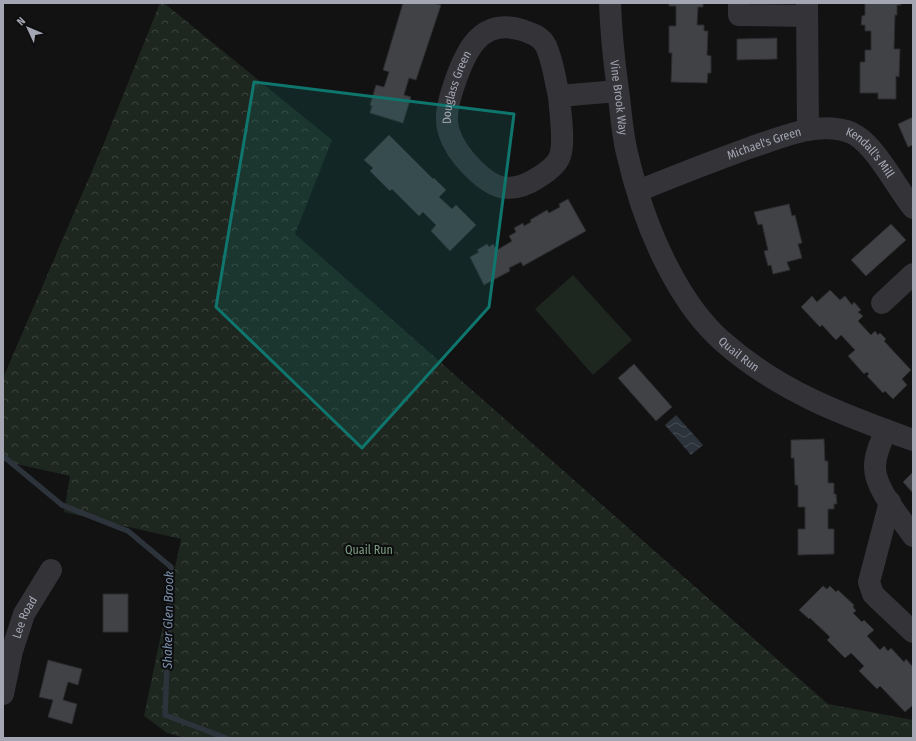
<svg xmlns="http://www.w3.org/2000/svg" width="916" height="741" viewBox="0 0 916 741" font-family="'Fira Sans Condensed',sans-serif">
<style>
.grass{fill:#1e2620}
.park{fill:url(#park-crowns)}
.water{fill:url(#water-waves)}
.lines{fill:none;stroke-linecap:round;stroke-linejoin:round}
.stream{stroke:#2c333b;stroke-width:5.5}
.building{fill:#414246;stroke:#2c2c2f}
.minor{stroke:#333338;stroke-width:22}
.marked{fill:#0f766e;fill-opacity:0.2;stroke:#0f766e;stroke-width:3;stroke-linejoin:round}
.labels{text-anchor:middle;dominant-baseline:central;stroke-width:4;stroke-linejoin:round;paint-order:stroke}
.street-label{font-size:12px;fill:#a4a7b3;stroke:#0d0d0e}
.park-label{font-size:12px;fill:#7c9e82;stroke:#0d0d0e}
.water-label{font-size:13px;font-style:italic;fill:#7c91ad;stroke:#0d0d0e}
</style>
<defs>
<pattern id="park-crowns" width="20" height="18" patternUnits="userSpaceOnUse"><rect width="20" height="18" fill="#1e2620"/><path d="M2 6a3 3 0 1 1 6 0M12 15a3 3 0 1 1 6 0" fill="none" stroke="#3c433e"/></pattern>
<pattern id="water-waves" width="16" height="10" patternUnits="userSpaceOnUse"><rect width="16" height="10" fill="#2c333b"/><path d="M0 5q4-4 8 0t8 0" fill="none" stroke="#484e55"/></pattern>
</defs>
<rect width="100%" height="100%" fill="#121213"/>
<path class="grass" d="M573,275L632,340L593,375L535,309Z"/>
<path class="park" d="M160,3H164L332,140L295,234L828,704L913,720V738H185L167,733L144,716L181,539L64,512L70,476L3,461V378L104,143Z"/>
<path class="water" d="M676,415L703,445L691,455L665,425Z"/>
<g class="lines">
<path class="stream" d="M3,456L62,505L128,531L171,567L165,715L226,738"/>
</g>
<path class="building" d="M403,3H434L441,5L416,80L409,78L404,95L411,97L403,123L370,113L372,106L370,105L376,85L384,87L389,72L383,70Z
M669,3H703V7H698L697,25H704V31H708L707,55L711,56V73H708L707,83L671,82L672,53H669V26H676V6H669Z
M865,3H901V5H897V15H895L894,49H900L899,77L896,76V99H878V93H860V62H865V50H871V31H865V25H861L862,16L865,15Z
M777,38V59L737,60V39Z
M913,117V145L908,147L898,124Z
M389,135L433,179L434,178L446,190L439,197L452,209L456,205L476,225L450,251L431,231L436,225L423,212L419,216L392,189L390,191L370,171L373,168L364,160Z
M568,199L586,231L523,266L521,262L509,268L510,271L484,285L470,257L479,252L477,250L487,244L489,247L493,244L497,250L512,241L509,236L516,232L514,228L523,223L524,226L531,222L530,220L547,210L549,213L560,207L559,204Z
M789,204L792,216L795,215L802,243L798,244L802,258L787,262L790,270L773,274L771,265L768,266L764,251L768,250L762,224L758,225L754,212Z
M891,224L906,240L866,276L851,260Z
M830,290L840,300L845,296L852,305L854,302L861,310L858,312L863,316L858,321L871,335L875,331L878,335L880,333L886,339L884,341L911,370L902,379L907,385L893,399L885,391L883,393L867,376L869,374L867,372L864,374L848,356L855,350L841,335L836,340L822,325L820,327L801,307L812,296L817,302Z
M634,364L672,407L656,421L618,378Z
M824,439L825,461H828V483H834V494H836L837,504H834V509H828V529H834V554L798,555V529H805V507H798V485H795L794,458H791V440Z
M913,472V493L903,482Z
M823,586L827,589L830,586L836,592L838,590L854,605L853,607L856,611L853,613L862,622L864,620L874,630L867,636L880,650L884,646L888,651L891,648L904,662L906,659L913,667V705L905,712L880,686L877,689L859,671L864,666L851,653L845,658L827,640L830,637L810,618L809,619L799,610Z
M103,594H128V632H103Z
M48,660L82,669L78,685L68,682L63,700L77,704L72,724L48,717L53,700L39,697Z"/>
<g class="lines">
<g class="minor">
<path id="s1" d="M610,3C611,32 614,61 618,90C621,111 622,133 627,153C637,196 651,237 672,275C685,299 701,322 721,340C778,391 843,415 913,440"/>
<path d="M739,3V15L807,16"/>
<path d="M807,3L808,130"/>
<path id="s2" d="M559,96C560,111 565,142 560,156C557,165 547,172 539,177C530,183 519,188 508,188C486,188 455,153 449,132C444,117 449,100 454,85C465,52 480,17 522,30C531,33 541,36 546,46C553,61 555,80 559,96L618,91"/>
<path id="s3" d="M638,191C675,176 713,161 752,147C770,141 788,134 807,130C822,127 844,127 857,136C877,149 897,188 913,208"/>
<path d="M882,303L913,274"/>
<path d="M886,430C881,442 875,454 875,466C874,488 901,518 913,536"/>
<path d="M890,502L869,582L873,594L878,599L913,632"/>
<path id="s4" d="M3,694L12,651L24,614L51,570"/>
</g>
</g>
<path class="marked" d="M254,82L514,114L489,307L362,448L216,307Z"/>
<g class="labels">
<g class="street-label">
<text stroke="none"><textPath href="#s2" startOffset="255">Douglass Green</textPath></text>
<text stroke="none"><textPath href="#s1" startOffset="95">Vine Brook Way</textPath></text>
<text stroke="none"><textPath href="#s3" startOffset="135">Michael's Green</textPath></text>
<text stroke="none"><textPath href="#s3" startOffset="252">Kendall's Mill</textPath></text>
<text stroke="none"><textPath href="#s1" startOffset="386">Quail Run</textPath></text>
<text stroke="none"><textPath href="#s4" startOffset="80">Lee Road</textPath></text>
</g>
<g class="park-label">
<text x="369" y="550">Quail Run</text>
</g>
<g class="water-label">
<text transform="translate(168 620) rotate(-89)">Shaker Glen Brook</text>
</g>
</g>
<rect width="916" height="741" fill="none" stroke="#a4a7b3" stroke-width="8"/>
<g transform="translate(28 28) rotate(314)" stroke="#0d0d0e" stroke-width="3" paint-order="stroke">
<path d="M0-3L7 15L0 10L-7 15Z" fill="#a4a7b3"/>
<text y="-6" font-size="11" font-weight="bold" text-anchor="middle" fill="#a4a7b3">N</text>
</g>
</svg>
